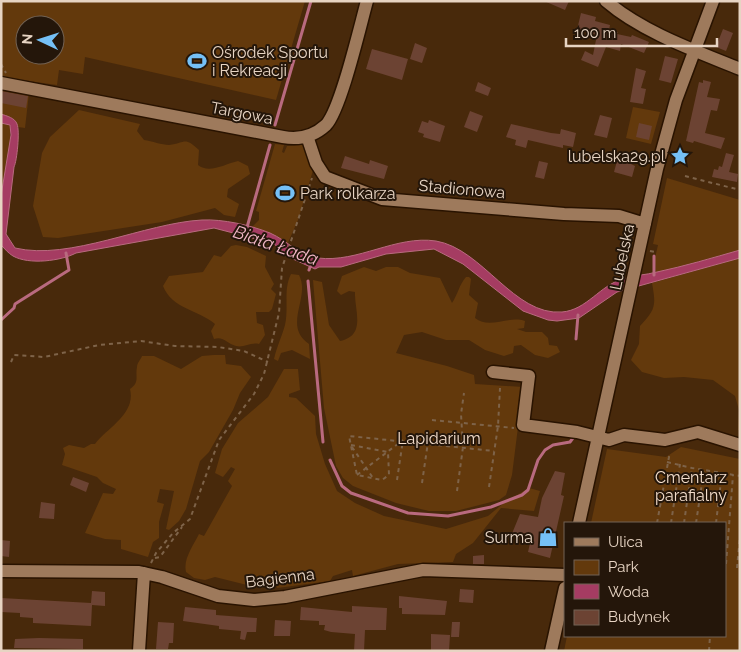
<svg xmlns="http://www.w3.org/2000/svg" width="741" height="652" viewBox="0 0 741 652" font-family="Raleway,sans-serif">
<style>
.green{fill:#63390c;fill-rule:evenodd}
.water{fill:#a53c62;stroke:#b96a7f}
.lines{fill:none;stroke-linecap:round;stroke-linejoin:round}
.stream{stroke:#b96a7f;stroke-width:3}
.building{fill:#6c4333}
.minor-casing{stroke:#291300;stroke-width:15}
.path{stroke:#7e6349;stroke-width:2;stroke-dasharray:4 4;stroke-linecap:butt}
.minor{stroke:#9e7a5c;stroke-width:12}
.labels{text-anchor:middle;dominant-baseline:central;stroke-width:4;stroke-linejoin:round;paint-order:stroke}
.poi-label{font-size:16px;fill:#e7d4c3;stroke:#24160a;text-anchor:start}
.street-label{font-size:16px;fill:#e7d4c3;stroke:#24160a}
.park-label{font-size:16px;fill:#f4decc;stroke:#24160a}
.water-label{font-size:18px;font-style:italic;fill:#eeb5c4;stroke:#24160a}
</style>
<rect width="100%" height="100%" fill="#48290b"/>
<path class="green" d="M1,1H305L276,100L85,57L83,74L59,70L57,85L22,80L20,91L29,93L25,128L18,127L12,118L1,114ZM25,25H55V55H25Z
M633,107L660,112L651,144L626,138Z
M79,110L140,124L137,131L144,140C152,141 162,145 169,145C186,143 184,136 199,150L198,165C209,174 225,164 238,161L248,166L250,174L228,189L227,197L239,204L235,217L224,215L215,208L162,222L58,238L43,237L33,206L42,153L50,137Z
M1,123L10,125V150L1,196Z
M275,144L284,145L282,152L284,153L287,146L303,145L314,167L298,220L287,245L270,234L251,228L259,220V212L256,211Z
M667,178L740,200V250L656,273L655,258L658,245L653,244Z
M236,245L247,247L266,256L265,267L274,284L271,289L276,294L272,309L269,312H256L257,323L263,325L265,335L259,344C250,342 244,348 236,346C227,344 224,336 214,339L211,331L215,324C197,309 172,309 163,286L169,276L203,272L214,255L221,257L231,246Z
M740,258V430H738L739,410L735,396L713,380L684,377L664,378L642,372L631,360L639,344L640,326C656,309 656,305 652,283Z
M364,267L376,271L386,267H398L410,273L440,278L452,303C458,294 459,285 466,277H469L471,279L469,295L478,303L475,318C490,330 508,315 525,321L524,328L517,329L526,332H542L548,338L549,345L557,346L560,352L548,358L535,355L521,345L514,346L513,353L504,356L485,350L469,340H446L422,332L404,335L396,353L447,366L474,375L475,384L523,387L512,475L506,495L499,500L456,511H429L396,503L353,486L343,478L336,466L324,408L313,280L322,282L329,325L340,341C367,335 354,310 355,292L349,291L341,295L337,291L342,276Z
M291,274L299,275C311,297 282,326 309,344L310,359L292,350L281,353L278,361L274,359C277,346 282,336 285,325C289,307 283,290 291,274Z
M214,355H225L226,364L241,366L251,377L240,393L233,410L209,452L200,461L186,509L179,521L169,530L166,529L174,491L160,489L157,502L164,504L159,522V538L153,542L148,557L121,549V540L105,539L85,533L103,493L113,494L116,489L103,483L97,477L62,465L65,454L63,448L69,445L84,448L91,444H95C108,427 136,414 130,389C140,382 135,377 137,367C137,363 141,359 142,356H154L181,369L202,356Z
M284,369H298L300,390L289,394V397L296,398L315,416L316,434L325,464L337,491L355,503L384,516L446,529L488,516L505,502L529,488L540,491L534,511L501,508L473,543L456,554L453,562L398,564L353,576L352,570L333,576L330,581L277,588L276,583L247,585L215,577L205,580L194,578L186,572C183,559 193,546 199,534L204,536L232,486L228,481L235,469L231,467L223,477L215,473L222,449L238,423L268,397Z
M681,447L740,459V651H564L567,636H725V523H591L607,449L666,457Z"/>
<path class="water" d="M1,114C7,116 15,118 17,124C20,131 17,161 14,167L6,234L15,248C70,261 145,223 202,220C223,219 250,225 270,233C288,241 298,255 318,258C358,263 396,235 436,241C483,249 514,316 562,312C587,310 600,285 623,279C634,275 646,275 657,272C685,266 712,258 740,250V258L617,292L579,318L557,321L548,320L523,311L463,264L434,249L386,254L341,267H319L315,269L293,259L274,244L264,241L214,228L76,253C61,261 29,265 13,256C8,253 5,249 1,245V196L11,135L10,125L1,123Z"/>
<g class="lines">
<path class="stream" d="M275,125L311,1
M246,231L270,145
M654,256V275
M309,270L312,262
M308,281L323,442
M1,320L14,308L15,304L69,270L66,253
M576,339L578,315
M330,460L342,486L351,493L408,513L448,516L491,507L522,495L528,490L538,460L545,450L553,445L570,442L573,438"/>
</g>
<path class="building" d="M544,1H569L565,10Z
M581,13L596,17L595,21L610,25L609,30L618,32L617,34L631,37L632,35L649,42L644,53L621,44L620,51L606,47L598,67L581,60L585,51L593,55L597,35L577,30Z
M723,29L733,33L726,51L716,47Z
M415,43L427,48L422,63L410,59Z
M372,49L408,59L402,80L366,69Z
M665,56L678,59L671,83L659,80Z
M636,68L646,71L641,88L646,89L643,104L630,102Z
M703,80L711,82L707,97L720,99L717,111L711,110L705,133L725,138L721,149L694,141L693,143L686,141L699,82L703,83Z
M478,82L491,88L488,96L475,91Z
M1,91L28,96L26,108L1,103Z
M470,111L483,116L477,132L464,127Z
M600,115L612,118L607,138L594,135Z
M429,120L445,126L440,142L423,137L424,134L418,132L422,121L428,123Z
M639,123L652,126L649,140L636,137Z
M511,124L551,133L560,134L561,129L576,133L573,147L563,145V148L528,140L526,148L515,145L516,140L506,137Z
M726,153L734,155L729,172L738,174L737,182L712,177L714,169L718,170L719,166L722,167Z
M622,154L633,157L631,164L635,166L632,177L614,172L617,161L620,162Z
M345,156L369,164L370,160L388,166L384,179L341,168Z
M539,161L548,163L544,179L535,177Z
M555,471L565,473L561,495L564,496L550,558L528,552L531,539L511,536L520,514L538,517L542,498Z
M73,477L89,483L86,492L70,485Z
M41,502L55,504L54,519L39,518Z
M1,540L10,541L9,557L1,556Z
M484,555V564H473V556Z
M460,589L474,590L473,603L459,602Z
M92,591L105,592V606L92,605L91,626L33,623V618L20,617V613L1,612V598L91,603Z
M399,596L447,601L445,615L402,614V608H399Z
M352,606L387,608L386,630H365L364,651H354L355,634L331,632L324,630L325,625H319V621L300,620L301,607L352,612Z
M185,607L216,610V615L257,618L256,632H247L245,640L240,639L241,631L219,629V626L183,621Z
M275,620L291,621L290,636H274Z
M158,622L174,623L173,643H169L168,649H156Z
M452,622H460L459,637H451Z
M431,634L450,635L449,651H431Z
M39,638L83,639V649L14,648L15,639Z"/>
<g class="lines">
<g class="minor-casing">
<path id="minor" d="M606,1C642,32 696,51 740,69
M1,83L283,137C299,140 314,136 326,125C341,109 360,26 367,1
M307,136L316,163L325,177L382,199L564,214L619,216L645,224
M493,372L529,376L523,425L577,432L609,440L624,435L665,440L698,432L740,445
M579,523L657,169L676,100L713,1
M1,571L139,572L162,577L218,596L254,600L285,597L423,570L565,575
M139,651L144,573
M551,651L565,588"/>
</g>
<path class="path" d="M1,64L6,73
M685,176L740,190
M650,251L655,252
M11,362L14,355L44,357L99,345L141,341L175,346L218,347L244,351L268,362
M432,420L514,428
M351,445L388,452L389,475L382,480L357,475L349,436L494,451
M352,447L373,478
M667,462L692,468L740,476
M357,475L403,440
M397,480L403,440
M422,483L428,442
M489,487L498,426L500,388
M457,491L463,447L461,414L464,393
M657,523L669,457L666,456
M671,523L680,464
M684,523L692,468
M696,523L704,470
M716,523L722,473
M155,558L160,557L182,527
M151,563L156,553L173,533L190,519L219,440L254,394L264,374L279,313L282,268L312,178
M726,564L733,475
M737,568L740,536
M709,651L710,636"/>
<use href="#minor" class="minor"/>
</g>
<defs>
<g id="stadium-bare" transform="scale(1.5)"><path d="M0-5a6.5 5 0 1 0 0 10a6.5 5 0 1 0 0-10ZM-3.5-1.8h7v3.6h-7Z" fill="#75c0f6" stroke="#24160a" stroke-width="2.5" paint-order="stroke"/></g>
<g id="sight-bare" transform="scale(1.5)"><path d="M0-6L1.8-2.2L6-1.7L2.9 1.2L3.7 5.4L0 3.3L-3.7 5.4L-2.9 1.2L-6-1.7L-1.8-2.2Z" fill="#75c0f6" stroke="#24160a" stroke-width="2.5" paint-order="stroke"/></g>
<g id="shop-bare" transform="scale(1.5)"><path d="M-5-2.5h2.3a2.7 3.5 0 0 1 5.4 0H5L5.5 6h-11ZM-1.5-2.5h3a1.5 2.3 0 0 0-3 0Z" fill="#75c0f6" stroke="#24160a" stroke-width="2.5" paint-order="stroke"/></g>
</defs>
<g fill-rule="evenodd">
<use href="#stadium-bare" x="197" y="61"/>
<use href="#sight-bare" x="680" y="156"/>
<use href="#stadium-bare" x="285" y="193"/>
<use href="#shop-bare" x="548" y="537"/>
</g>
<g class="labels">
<g class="poi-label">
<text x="212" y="52">Ośrodek Sportu<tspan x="212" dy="18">i Rekreacji</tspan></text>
<text x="665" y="156" text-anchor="end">lubelska29.pl</text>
<text x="300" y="193">Park rolkarza</text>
<text x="533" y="537" text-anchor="end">Surma</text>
</g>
<g class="street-label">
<text transform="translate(242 113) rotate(11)">Targowa</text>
<text transform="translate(462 189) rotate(5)">Stadionowa</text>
<text transform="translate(622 257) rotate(-78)">Lubelska</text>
<text transform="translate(280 578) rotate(-7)">Bagienna</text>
</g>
<g class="park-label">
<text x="439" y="438">Lapidarium</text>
<text x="691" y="477">Cmentarz<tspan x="691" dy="18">parafialny</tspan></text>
</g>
<g class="water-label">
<text transform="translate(276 245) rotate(19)">Biała Łada</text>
</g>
</g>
<rect width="741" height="652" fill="none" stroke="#e7d4c3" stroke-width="5"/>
<rect x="564" y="522" width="162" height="115" fill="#24160a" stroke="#726254"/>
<rect x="574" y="538" width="25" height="8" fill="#9e7a5c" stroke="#726254"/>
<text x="608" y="547" font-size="15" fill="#e7d4c3">Ulica</text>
<rect x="574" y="560" width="25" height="15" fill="#63390c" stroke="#726254"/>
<text x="608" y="572" font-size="15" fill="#e7d4c3">Park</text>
<rect x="574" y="584" width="25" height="15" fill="#a53c62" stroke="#726254"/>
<text x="608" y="597" font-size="15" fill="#e7d4c3">Woda</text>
<rect x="574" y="610" width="25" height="15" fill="#6c4333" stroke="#726254"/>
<text x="608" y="622" font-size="15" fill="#e7d4c3">Budynek</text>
<g transform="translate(40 40) rotate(274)"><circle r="24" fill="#24160a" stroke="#726254"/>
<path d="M0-4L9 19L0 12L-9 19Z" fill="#75c0f6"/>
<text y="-8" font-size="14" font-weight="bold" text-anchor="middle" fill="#e7d4c3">N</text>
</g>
<path d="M566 38v8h151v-8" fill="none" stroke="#e7d4c3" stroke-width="2.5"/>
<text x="574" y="38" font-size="15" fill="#e7d4c3" stroke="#24160a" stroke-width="4" paint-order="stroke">100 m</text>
</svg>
